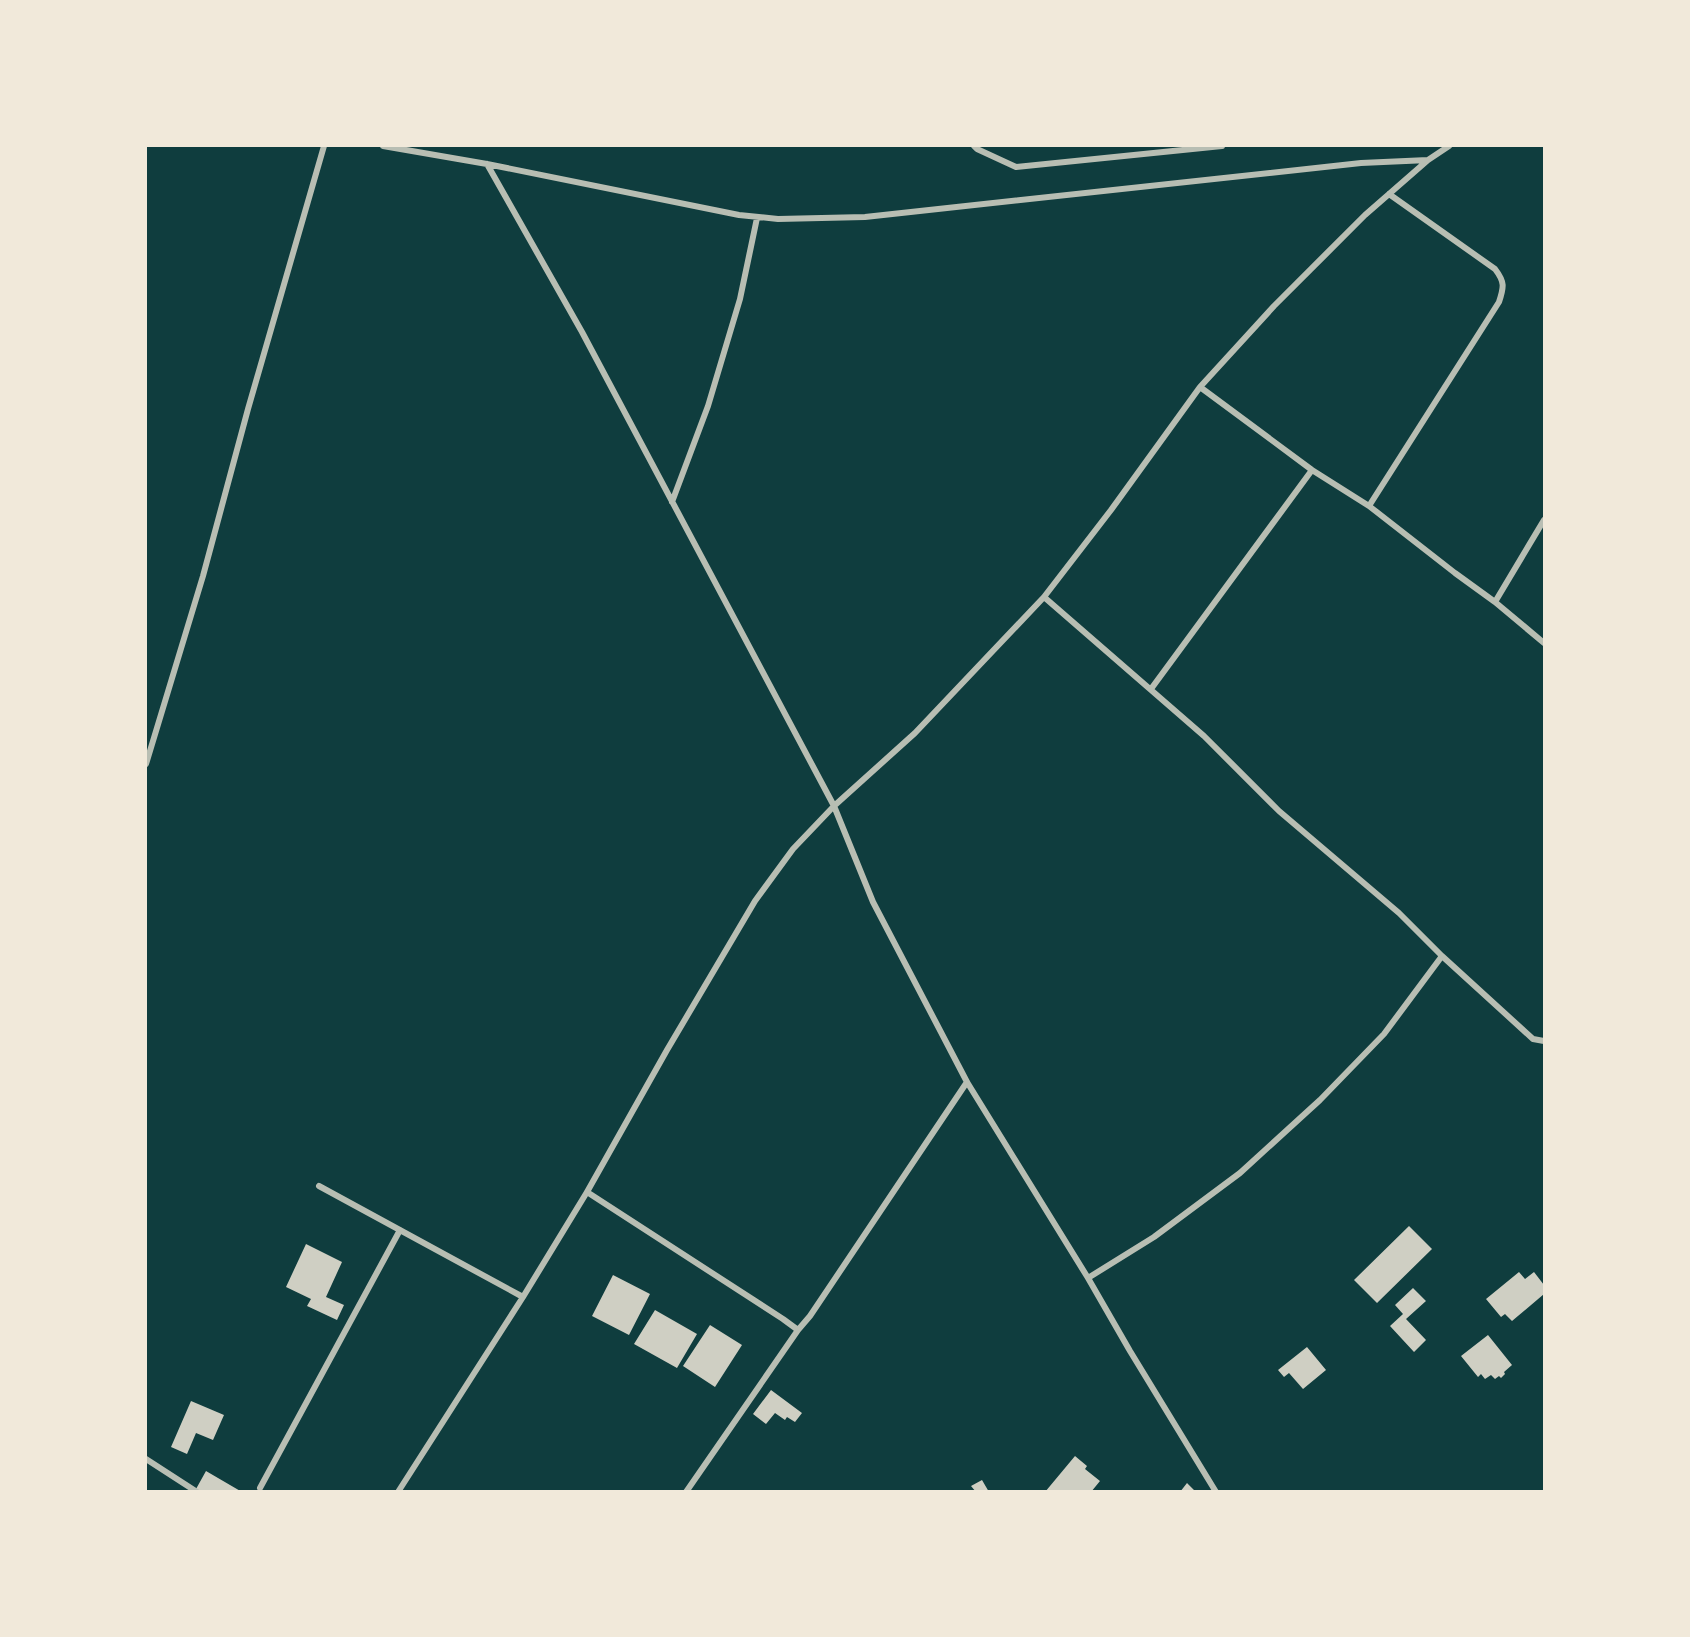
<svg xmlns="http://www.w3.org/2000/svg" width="1690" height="1637" viewBox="0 0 1690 1637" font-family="'Nunito Sans',sans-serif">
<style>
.building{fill:#cfcfc3}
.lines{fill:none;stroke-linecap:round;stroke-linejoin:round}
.minor{stroke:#b8beb3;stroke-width:6}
</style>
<rect width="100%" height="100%" fill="#0f3d3e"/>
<path class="building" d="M1409,1226L1432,1249L1377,1303L1354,1280Z
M306,1244L342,1262L326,1297L344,1305L337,1320L307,1306L311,1299L286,1287Z
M1519,1272L1525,1279L1534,1272L1544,1285V1294L1512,1321L1505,1314L1501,1317L1486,1299Z
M613,1275L650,1294L629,1335L592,1316Z
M1413,1288L1426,1301L1406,1319L1426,1340L1414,1352L1390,1326L1403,1314L1395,1305Z
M655,1310L697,1334L677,1368L634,1344Z
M710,1325L742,1345L715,1387L683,1366Z
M1488,1335L1512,1365L1504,1372L1505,1374L1501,1378L1499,1376L1495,1379L1491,1375L1485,1379L1481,1374L1478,1377L1461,1356Z
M1307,1347L1326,1370L1303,1389L1289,1373L1284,1377L1278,1370Z
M771,1390L802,1413L795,1422L787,1417L785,1420L775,1413L766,1424L753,1414Z
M191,1401L224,1415L213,1440L196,1433L187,1454L171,1447Z
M1075,1456L1087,1466L1085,1469L1100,1481L1091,1492H1045Z
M206,1471L242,1492H200L196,1489Z
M982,1480L989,1492H976L971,1486Z
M1187,1483L1196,1492H1180Z"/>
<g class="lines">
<path class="minor" d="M383,146L487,164L739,215L778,219L865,217L1361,163L1428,160L1449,146
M974,146L977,149L1016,167L1222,146
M487,164L582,332L834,806L873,902L967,1082L1088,1278L1130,1351L1216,1492
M1200,387L1312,470L1369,506L1455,573L1495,602L1544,643
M672,502L708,406L740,299L757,218
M1369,506L1499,302C1504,287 1505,282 1495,269L1389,194
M1044,597L1204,736L1279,811L1399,913L1442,956L1384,1034L1320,1100L1240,1173L1154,1237L1088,1278
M1495,602L1544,520
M1151,689L1312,470
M146,764L203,576L248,409L324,146
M1442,956L1533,1039L1544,1041
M319,1186L523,1297
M587,1192L783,1319L798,1330L810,1316L967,1082
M146,1459L197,1492
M260,1488L400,1230
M398,1492L523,1297L587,1192L667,1050L755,901L793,849L834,806L915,733L1044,597L1111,510L1200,387L1274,306L1365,215L1428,160
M686,1492L798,1330"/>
</g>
<rect width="1690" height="1637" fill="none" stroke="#f1e9da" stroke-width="294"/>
</svg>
